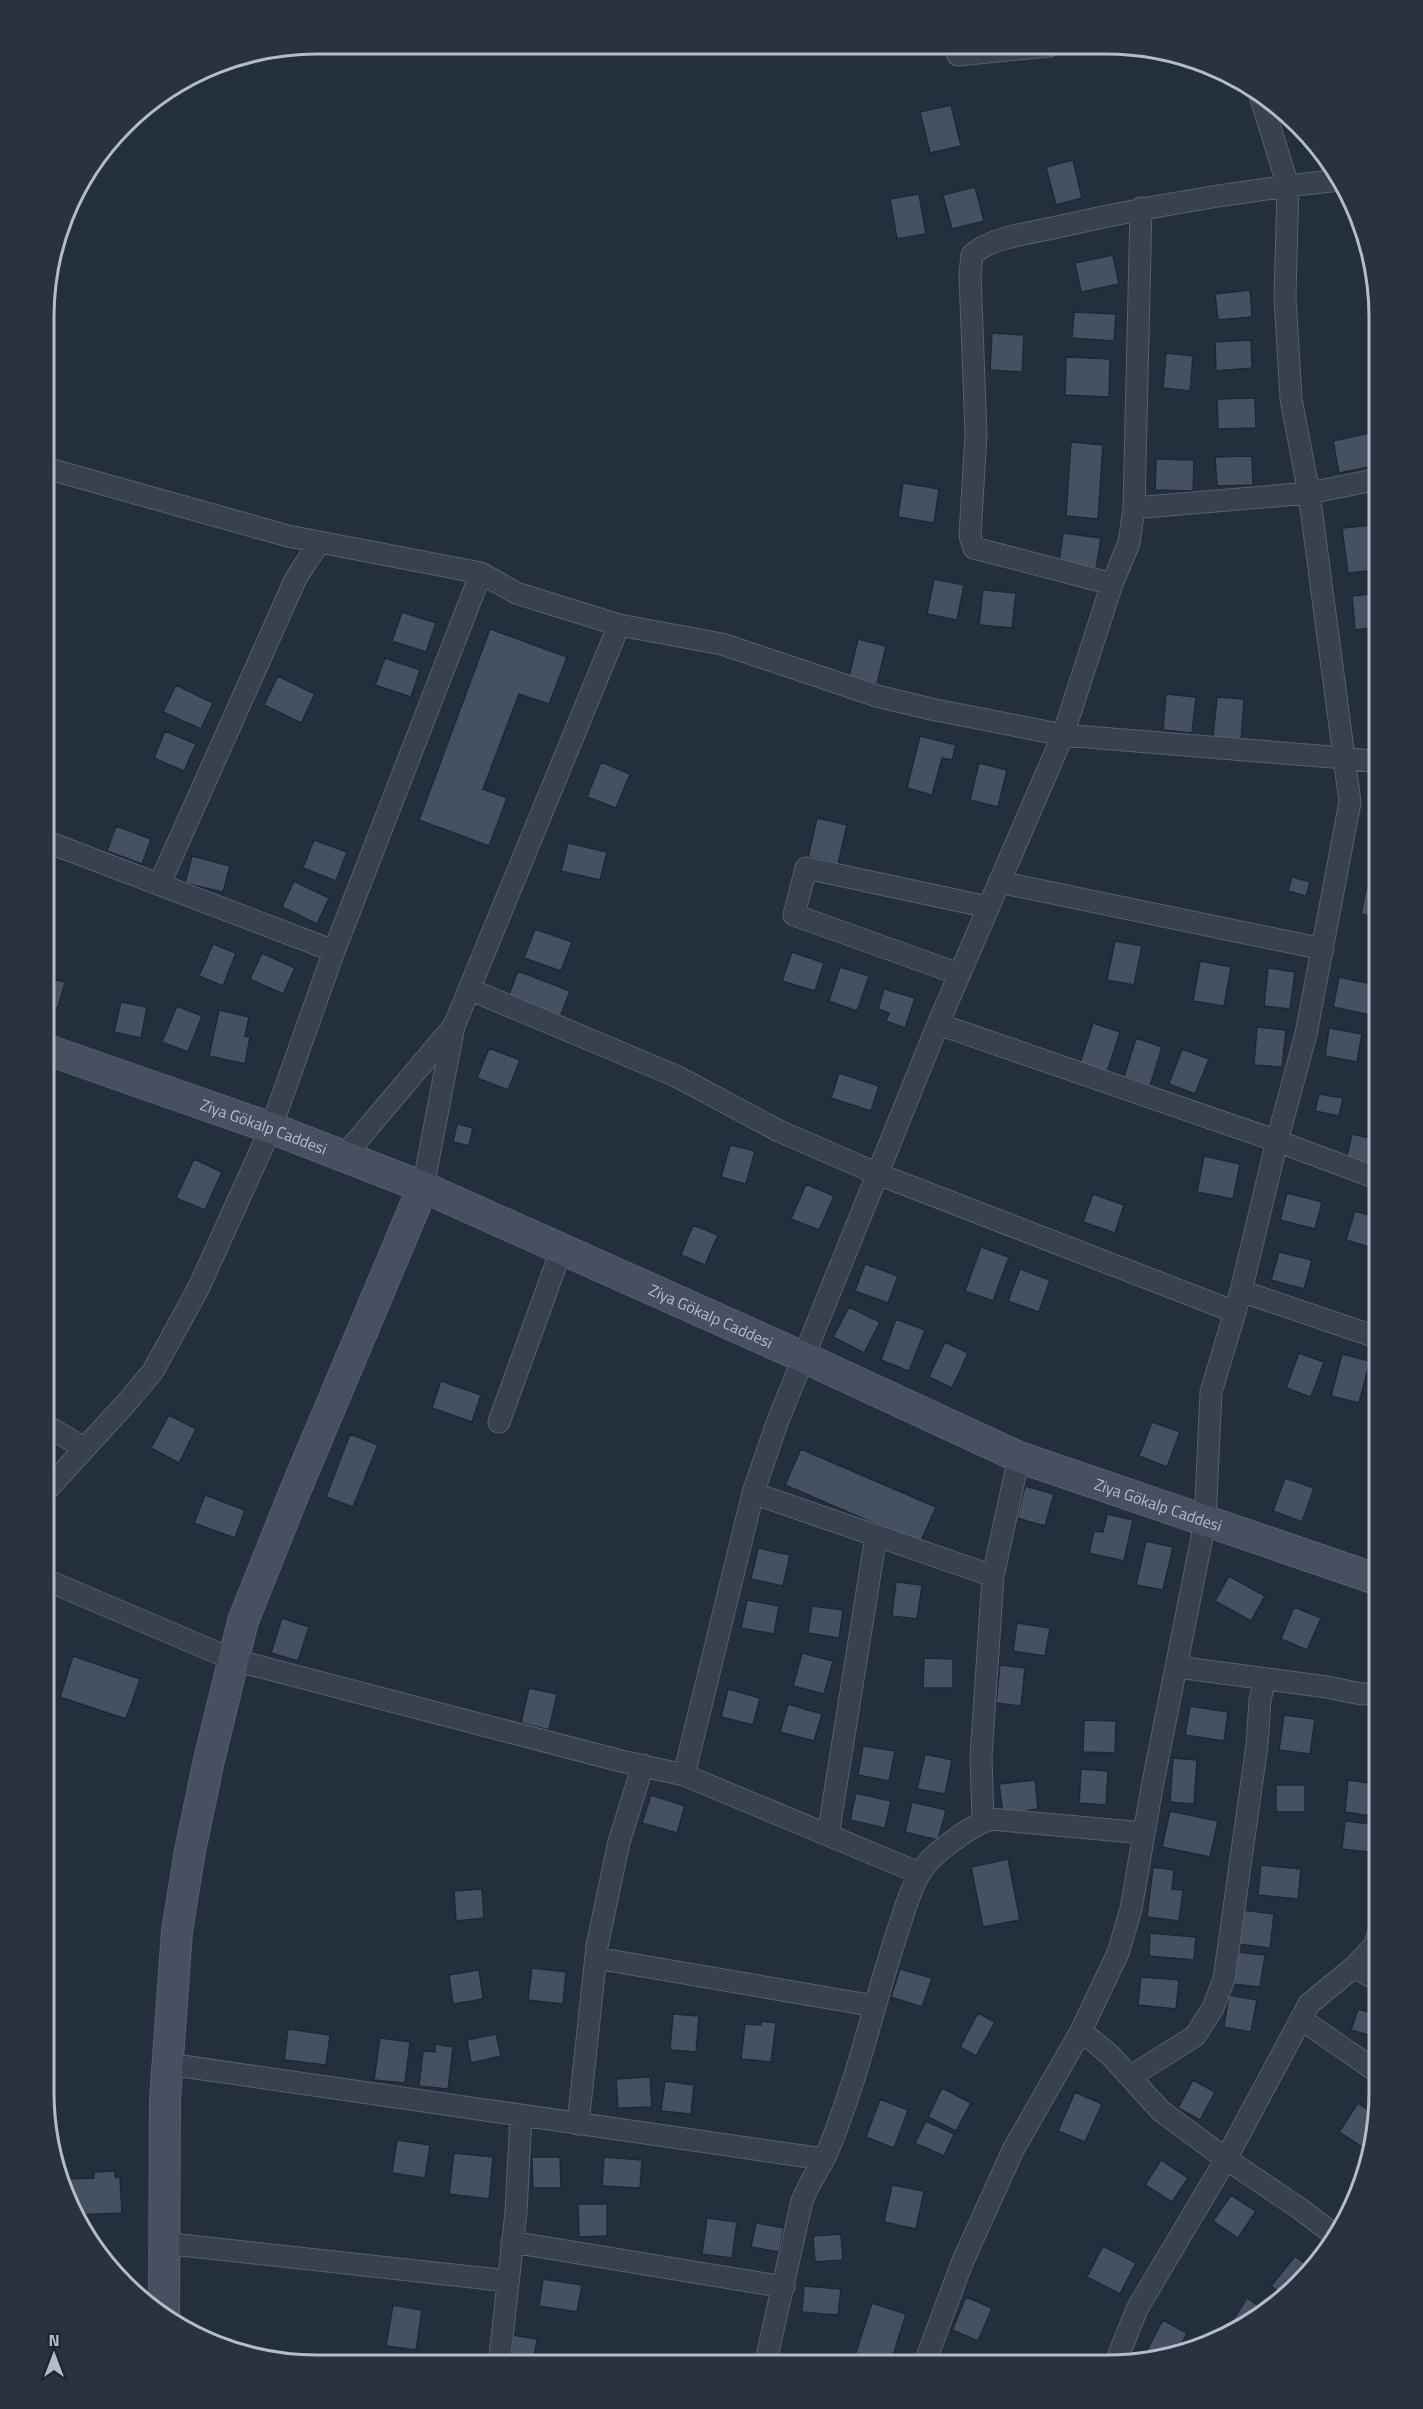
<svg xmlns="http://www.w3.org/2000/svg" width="1423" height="2409" viewBox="0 0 1423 2409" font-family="'Titillium Web',sans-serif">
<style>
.building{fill:#455162;stroke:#1f2835;stroke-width:1.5}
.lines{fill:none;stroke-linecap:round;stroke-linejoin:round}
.street-casing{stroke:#565f6c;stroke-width:23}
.secondary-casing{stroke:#565f6c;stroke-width:32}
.street{stroke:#38414e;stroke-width:21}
.secondary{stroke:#465061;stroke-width:30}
.labels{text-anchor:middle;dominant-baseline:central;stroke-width:4.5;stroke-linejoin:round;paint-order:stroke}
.street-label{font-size:16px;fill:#b4bcc9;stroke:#1d2633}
.rim{fill:none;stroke:#b4bcc9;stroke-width:3}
</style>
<rect width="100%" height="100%" fill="#242f3e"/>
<path class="building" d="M951,105L961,146L930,153L920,112Z
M1073,160L1082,198L1056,205L1046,167Z
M975,187L984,221L952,229L943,195Z
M919,194L926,234L897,239L890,199Z
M1113,255L1119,284L1081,292L1075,263Z
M1250,290L1252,317L1218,320L1215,294Z
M1074,312L1116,314L1114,341L1072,338Z
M992,333L1024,335L1022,372L990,370Z
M1251,340L1252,368L1216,371L1215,342Z
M1166,353L1193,356L1190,391L1163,388Z
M1066,357L1110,359L1109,397L1065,395Z
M1255,398L1256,428L1218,429L1217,399Z
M1374,432L1379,465L1339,473L1333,441Z
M1071,442L1103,445L1098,519L1066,516Z
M1252,456L1253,485L1217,486L1215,457Z
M1156,459L1194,460L1193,491L1155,490Z
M903,483L939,489L934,523L898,517Z
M1373,525L1379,570L1348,573L1342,528Z
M1063,533L1101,538L1096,569L1059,563Z
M934,579L964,585L957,620L927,614Z
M983,590L1016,593L1012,628L979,625Z
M1379,593V627L1355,630L1352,596Z
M402,612L436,623L426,652L392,641Z
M490,629L567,657L549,704L519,694L483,789L507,798L489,846L419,820Z
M858,639L886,646L877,684L849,677Z
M385,658L420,670L411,697L375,685Z
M278,676L315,694L301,723L264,705Z
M176,685L213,703L201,729L163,712Z
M1166,694L1196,697L1192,733L1163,730Z
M1217,697L1244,699L1241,740L1213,737Z
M165,731L196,744L184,771L154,758Z
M920,736L956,745L952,760L942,758L932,795L907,788Z
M601,762L630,774L616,808L587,797Z
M979,763L1007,770L998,807L970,800Z
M817,818L847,825L838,864L808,857Z
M116,826L151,839L142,864L107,851Z
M314,840L347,852L336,881L303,868Z
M568,843L607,852L600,880L561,871Z
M192,856L230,866L223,892L185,883Z
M1292,877L1310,882L1306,896L1288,891Z
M294,881L329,898L317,924L282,907Z
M1366,888L1379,891V918L1361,914Z
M535,929L572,942L561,971L524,958Z
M1115,941L1142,946L1134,985L1107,980Z
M213,944L236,953L223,986L199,976Z
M792,952L824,963L815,991L782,981Z
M262,953L295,968L283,994L250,979Z
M1200,961L1231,967L1224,1006L1193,1001Z
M840,967L869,976L857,1011L829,1001Z
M1268,968L1295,972L1290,1009L1264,1006Z
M518,971L570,991L558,1022L506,1002Z
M45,977L65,982L58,1008L45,1005Z
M1339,977L1376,985L1370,1015L1333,1007Z
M884,989L915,998L905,1028L886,1021L889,1013L878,1009Z
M121,1002L147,1007L141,1038L114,1032Z
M177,1006L202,1016L188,1052L162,1042Z
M219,1010L249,1017L245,1036L250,1037L245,1064L209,1056Z
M1093,1023L1120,1032L1107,1072L1080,1063Z
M1257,1027L1286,1030L1282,1067L1254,1065Z
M1329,1028L1362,1034L1357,1062L1325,1056Z
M1136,1038L1162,1047L1150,1086L1124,1077Z
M489,1048L520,1060L508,1090L477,1078Z
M1182,1049L1209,1059L1195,1094L1169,1084Z
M1379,1063V1095L1373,1094Z
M839,1073L879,1086L871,1111L831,1098Z
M1319,1094L1343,1098L1339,1116L1315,1111Z
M457,1124L473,1128L469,1146L453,1142Z
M1352,1134L1379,1140L1377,1168L1346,1160Z
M730,1145L755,1151L746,1184L721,1177Z
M1204,1156L1240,1164L1233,1199L1197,1192Z
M194,1159L222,1172L205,1210L176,1198Z
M806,1184L834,1196L819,1230L791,1219Z
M1287,1193L1322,1202L1315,1229L1280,1220Z
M1093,1194L1124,1205L1115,1233L1083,1222Z
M1355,1211L1379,1218V1237L1376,1249L1346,1240Z
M693,1225L718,1235L705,1265L681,1255Z
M981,1247L1009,1257L993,1301L965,1291Z
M1279,1252L1312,1260L1304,1289L1271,1280Z
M865,1264L898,1276L888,1303L855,1291Z
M1020,1269L1050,1280L1039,1312L1008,1301Z
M849,1307L880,1322L864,1353L833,1337Z
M896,1319L925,1330L909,1371L881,1360Z
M945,1342L968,1353L952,1388L929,1377Z
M1299,1353L1324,1362L1311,1397L1286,1388Z
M1342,1354L1370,1361L1359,1403L1331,1396Z
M441,1381L481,1395L472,1422L432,1408Z
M169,1415L196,1429L179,1463L151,1448Z
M1152,1422L1180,1432L1167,1467L1139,1456Z
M350,1434L378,1445L353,1507L326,1497Z
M801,1449L936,1507L920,1543L785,1485Z
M1285,1478L1314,1488L1302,1522L1273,1511Z
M1025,1486L1054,1494L1045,1526L1017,1518Z
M205,1495L245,1510L235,1538L194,1523Z
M1107,1514L1133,1520L1124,1561L1089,1553L1094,1531L1103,1532Z
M1146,1541L1173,1547L1163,1590L1136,1585Z
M758,1548L790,1555L783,1586L751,1579Z
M1229,1576L1265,1596L1251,1621L1215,1601Z
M896,1582L922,1585L917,1619L892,1616Z
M747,1600L779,1606L774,1634L741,1628Z
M812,1606L843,1610L839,1638L808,1633Z
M1294,1607L1321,1618L1307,1650L1281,1639Z
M282,1618L309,1627L298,1661L271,1653Z
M1017,1623L1050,1628L1045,1656L1013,1651Z
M802,1653L833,1661L824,1694L793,1686Z
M73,1656L140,1679L126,1719L60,1697Z
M924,1658L953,1659V1688H923Z
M1000,1665L1025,1668L1021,1706L996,1703Z
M529,1688L557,1694L549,1730L521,1723Z
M728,1689L760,1698L753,1725L721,1717Z
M788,1704L822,1714L814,1741L780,1732Z
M1190,1706L1228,1712L1224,1741L1185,1735Z
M1284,1715L1315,1719L1310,1754L1279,1750Z
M1084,1720L1116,1721L1115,1753L1083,1752Z
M863,1746L895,1751L889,1781L858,1775Z
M925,1754L952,1760L945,1794L917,1789Z
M1173,1758L1197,1760L1194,1804L1170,1802Z
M1081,1769L1108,1771L1106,1805L1079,1803Z
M1035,1780L1038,1809L1003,1814L999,1784Z
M1348,1780L1376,1784L1372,1816L1345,1812Z
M1276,1785H1305V1812H1276Z
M856,1793L891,1801L885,1828L850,1820Z
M651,1795L685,1806L677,1833L642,1823Z
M912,1802L946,1810L938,1840L905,1832Z
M1170,1811L1218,1821L1210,1857L1162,1847Z
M1345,1821L1372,1824L1369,1852L1342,1849Z
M1008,1859L1020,1920L983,1927L971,1867Z
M1261,1865L1301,1869L1298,1899L1258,1895Z
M1153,1867L1174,1870L1172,1889L1183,1890L1179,1921L1147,1917Z
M482,1889L484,1918L456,1921L454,1891Z
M1242,1910L1274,1914L1270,1948L1238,1944Z
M1150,1933L1196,1937L1194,1960L1149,1956Z
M1237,1952L1265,1955L1260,1987L1233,1984Z
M532,1968L566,1972L563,2004L528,2000Z
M900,1969L932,1978L922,2007L891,1997Z
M479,1970L483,1999L453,2004L449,1975Z
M1141,1977L1179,1980L1176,2009L1138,2005Z
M1229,1995L1257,2000L1251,2032L1224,2027Z
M1358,2009L1379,2015V2038L1351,2030Z
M978,2013L995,2022L976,2056L960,2047Z
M673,2014L699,2016L696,2052L670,2050Z
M761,2021L776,2023L771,2062L741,2059L745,2024L761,2025Z
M288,2029L330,2035L326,2065L284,2060Z
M496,2034L501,2056L471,2063L467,2040Z
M380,2038L410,2042L405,2083L374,2080Z
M435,2044L453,2047L448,2089L419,2086L423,2051L435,2052Z
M650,2077L652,2107L618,2108L616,2079Z
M1193,2080L1215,2092L1200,2120L1178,2108Z
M665,2081L694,2085L691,2114L661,2111Z
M942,2088L971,2103L956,2131L928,2117Z
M1075,2092L1102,2104L1085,2142L1058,2131Z
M880,2099L908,2110L894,2148L866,2137Z
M1358,2103L1377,2116L1375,2127L1362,2147L1339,2132Z
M926,2121L954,2134L944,2156L915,2143Z
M397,2140L430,2145L425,2178L392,2173Z
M454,2153L493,2157L489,2199L449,2194Z
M532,2157H560L561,2188H533Z
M604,2157L642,2160L640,2188L602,2186Z
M1161,2160L1188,2178L1172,2202L1145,2185Z
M115,2171V2177H120L122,2213L75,2215L64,2196L60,2174H68V2179L94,2178V2172Z
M892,2185L924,2191L916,2229L884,2222Z
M1357,2186L1361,2189L1359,2196L1344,2223L1335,2217Z
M1231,2195L1256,2211L1238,2238L1213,2221Z
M578,2204H607V2236L579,2237Z
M707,2218L737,2222L732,2258L702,2254Z
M756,2223L784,2228L779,2252L751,2247Z
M841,2234L843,2260L815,2262L813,2236Z
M1103,2246L1136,2263L1120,2294L1087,2277Z
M1295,2256L1312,2269L1285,2297L1271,2286Z
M543,2279L582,2285L577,2312L539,2306Z
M804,2286L841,2289L838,2315L802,2312Z
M966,2297L992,2308L978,2341L952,2330Z
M1247,2298L1268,2312L1232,2332L1227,2329Z
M872,2303L906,2314L890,2365H852Z
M393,2305L422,2310L416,2350L386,2346Z
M1163,2320L1187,2333L1178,2351L1157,2356L1147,2350Z
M513,2335L537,2339L533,2364H509Z
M801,2355L832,2360L831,2365H800Z"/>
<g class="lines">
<g class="street-casing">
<path id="street" d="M958,55L1049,46
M46,468L288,536L481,573L516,593L619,625L722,644L877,696L931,709L1063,735L1344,758L1379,762
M1134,508L1309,493L1379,479
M1112,584L974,548L970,536L976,434L970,274L972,255C990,237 1032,233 1057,227C1150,206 1245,190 1340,180
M45,841L334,951
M999,882L1323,949
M160,883L296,578L319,543
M959,974L794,915L806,868L988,907
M469,989L676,1076L779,1131L878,1174L1235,1312L1241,1291L1379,1338
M938,1024L1277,1141L1379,1179
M345,1155L453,1027
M423,1187L454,1026L619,625
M1241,1291L1277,1141L1306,1034L1350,802L1309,493L1291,399L1285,297L1288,186L1259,92
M499,1422L562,1248
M44,1424L84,1448
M44,1493L128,1401L153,1371L198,1289L271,1128L334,951L481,573
M753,1493L993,1576
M44,1579L234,1660L621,1761L684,1775L919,1873
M1177,1667L1327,1687L1361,1694L1379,1693
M684,1775L753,1493L777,1423L938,1024L1063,735L1112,584L1129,543L1134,508L1141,208
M983,1822L981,1757L993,1576L1019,1457
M828,1835L876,1536
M596,1958L875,2006
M1354,1967L1379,1981
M1301,2019L1379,2073
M1081,2031L1110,2055L1161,2111L1226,2159L1299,2208L1336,2236
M168,2064L824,2159
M1130,2077L1195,2036L1213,2008L1224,1979L1257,1745L1260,1700L1265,1679
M578,2124L597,1946L619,1842L643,1765
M512,2242L784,2287
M163,2243L508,2281
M499,2364L516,2212L521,2115
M1115,2364L1137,2309L1226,2159L1309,2004L1354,1967L1375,1945L1379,1931
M765,2365L802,2201C808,2185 817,2172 825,2157C837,2131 846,2102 855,2075C870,2027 882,1978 898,1930C904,1912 909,1892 919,1875C930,1854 968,1828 990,1819L1144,1833
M924,2365L962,2263L1013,2150L1081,2031L1118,1953L1131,1909L1152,1787L1205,1522L1211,1392L1235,1312"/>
</g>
<g class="secondary-casing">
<g id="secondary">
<path id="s1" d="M45,1049L271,1128L423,1187L803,1357L1019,1457L1379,1580"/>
<path d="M164,2317L165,2100L177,1931L190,1851L209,1760L243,1621L295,1491L423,1187"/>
</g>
</g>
<use href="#street" class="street"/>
<use href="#secondary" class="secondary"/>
</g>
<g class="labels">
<g class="street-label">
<text stroke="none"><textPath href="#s1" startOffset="232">Ziya Gökalp Caddesi</textPath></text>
<text stroke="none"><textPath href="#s1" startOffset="718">Ziya Gökalp Caddesi</textPath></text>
<text stroke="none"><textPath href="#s1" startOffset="1204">Ziya Gökalp Caddesi</textPath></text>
</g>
</g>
<path d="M0 0H1423V2409H0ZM317 54H1106A263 263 0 0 1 1369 317V2092A263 263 0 0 1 1106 2355H317A263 263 0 0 1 54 2092V317A263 263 0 0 1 317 54Z" fill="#29323f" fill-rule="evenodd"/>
<path class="rim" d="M317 54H1106A263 263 0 0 1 1369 317V2092A263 263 0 0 1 1106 2355H317A263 263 0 0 1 54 2092V317A263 263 0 0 1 317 54Z"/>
<g transform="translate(54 2355)" stroke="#1d2633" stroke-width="4.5" paint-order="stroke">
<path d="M0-4.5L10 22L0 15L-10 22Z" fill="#b4bcc9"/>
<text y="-9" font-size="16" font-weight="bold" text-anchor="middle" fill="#b4bcc9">N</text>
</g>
</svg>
